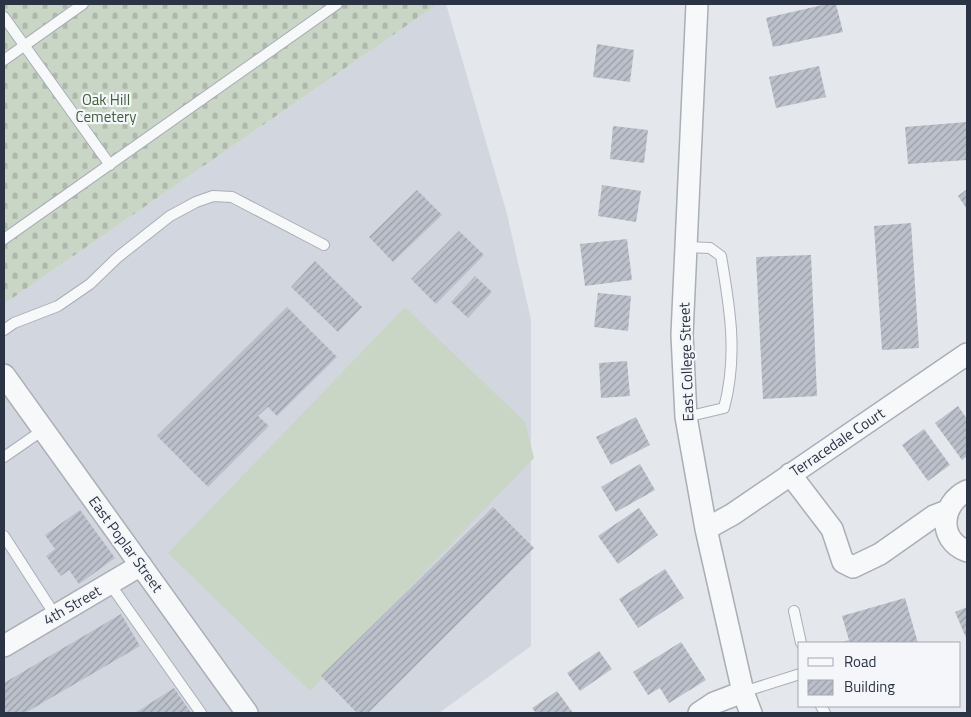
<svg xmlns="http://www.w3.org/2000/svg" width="971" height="717" viewBox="0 0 971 717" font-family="'Titillium Web',sans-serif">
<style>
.built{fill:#d2d6de}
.cemetery{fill:url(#cemetery-stones)}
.garden{fill:#c9d6c5}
.building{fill:url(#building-hatch)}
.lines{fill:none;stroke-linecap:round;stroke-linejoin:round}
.lane-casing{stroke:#a9aeb7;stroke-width:12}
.street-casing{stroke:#a9aeb7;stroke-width:24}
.lane{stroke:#f7f8fa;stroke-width:10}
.street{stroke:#f7f8fa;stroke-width:21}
.labels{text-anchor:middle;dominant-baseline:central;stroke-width:4.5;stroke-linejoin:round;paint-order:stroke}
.park-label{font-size:15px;fill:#3f6138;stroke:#f4f6f9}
.street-label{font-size:15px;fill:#2b3445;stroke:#f4f6f9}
</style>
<defs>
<pattern id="cemetery-stones" width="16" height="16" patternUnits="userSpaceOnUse" patternTransform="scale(1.25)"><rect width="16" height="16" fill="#c9d6c5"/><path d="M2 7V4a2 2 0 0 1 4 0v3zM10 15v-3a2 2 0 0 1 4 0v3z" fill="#adb8ab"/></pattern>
<pattern id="building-hatch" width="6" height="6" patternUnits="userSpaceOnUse" patternTransform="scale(1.25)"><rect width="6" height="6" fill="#bbc0ca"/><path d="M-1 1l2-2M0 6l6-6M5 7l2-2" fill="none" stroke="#989da6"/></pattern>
</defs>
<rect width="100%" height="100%" fill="#e4e7ec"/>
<path class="built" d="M438,4H446L507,214L531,320V646L439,713H4V304Z"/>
<path class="cemetery" d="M4,4H438L4,304Z"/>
<path class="garden" d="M405,307L525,422L534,458L310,691L168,553Z"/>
<path class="building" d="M827,4H836L843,32L773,47L766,18Z
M597,44L634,50L630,82L593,77Z
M819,66L826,97L776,108L769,77Z
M967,122V160L908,164L905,127Z
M613,126L648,130L644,163L610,159Z
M602,185L641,191L636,222L598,216Z
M967,189V209L958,196Z
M417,190L442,215L393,262L369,237Z
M911,223L919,348L882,350L874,226Z
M459,231L484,255L436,304L411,279Z
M627,239L632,280L585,286L580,244Z
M811,255L817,396L763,399L756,257Z
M315,261L362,307L338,332L291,287Z
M475,276L492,292L468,318L451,302Z
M598,293L631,296L628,331L594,327Z
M287,307L337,357L277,416L268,407L258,416L269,426L208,487L157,436Z
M627,361L630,396L601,398L599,363Z
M958,406L967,419V456L962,460L935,423Z
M636,417L650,445L611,465L596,437Z
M924,429L950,465L928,481L902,445Z
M640,464L655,490L616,512L601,487Z
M493,507L534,548L368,713H357L321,676Z
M639,508L658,535L618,564L598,536Z
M80,510L115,558L79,584L69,570L61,576L46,556L55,549L45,535Z
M665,569L684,598L638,628L619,599Z
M905,598L918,643H839L849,640L842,616Z
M967,607V640L955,612Z
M121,614L140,646L25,713H4V683Z
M681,642L706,680L669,703L660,688L648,695L633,672Z
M599,651L612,669L580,691L567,673Z
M174,688L191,713H135Z
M557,691L573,713H536L532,708Z"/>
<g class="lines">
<g class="lane-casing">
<path id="lane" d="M4,17L110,165
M4,60L83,4
M4,239L337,4
M686,247L710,248L721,256C730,308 738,356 724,408L686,417
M4,330L14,323L58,306L90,284L118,257L170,216L196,202L213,196L232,197L324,245
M4,457L43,430
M4,536L55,615
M110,584L201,713
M794,611L801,643
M743,692L800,674
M821,706L825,713"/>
</g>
<g class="street-casing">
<path id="street" d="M697,4L682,335L686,417L706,529L743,692L751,713
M4,375L247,713
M790,474L832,529L843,562L853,567L880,554L934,516L947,511
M967,491C941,503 937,540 967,551
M706,529L733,514L967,354
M4,646L141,565
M699,713L714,703L743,692"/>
</g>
<use href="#lane" class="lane"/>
<use href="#street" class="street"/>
</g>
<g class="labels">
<g class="park-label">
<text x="106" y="99">Oak Hill<tspan x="106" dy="17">Cemetery</tspan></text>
</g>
<g class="street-label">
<text transform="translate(686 362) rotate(-92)">East College Street</text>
<text transform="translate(837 442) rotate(-34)">Terracedale Court</text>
<text transform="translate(126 544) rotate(54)">East Poplar Street</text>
<text transform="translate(72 605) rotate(-30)">4th Street</text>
</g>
</g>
<rect width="971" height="717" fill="none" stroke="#2b3445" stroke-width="10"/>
<rect x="798" y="642" width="162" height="65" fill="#f4f6f9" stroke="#a4a8b1"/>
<rect x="808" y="658" width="25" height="8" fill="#f7f8fa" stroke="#a4a8b1"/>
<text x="844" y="667" font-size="15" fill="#2b3445">Road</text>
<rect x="808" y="680" width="25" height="15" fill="url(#building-hatch)" stroke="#a4a8b1"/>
<text x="844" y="692" font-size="15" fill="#2b3445">Building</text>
</svg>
